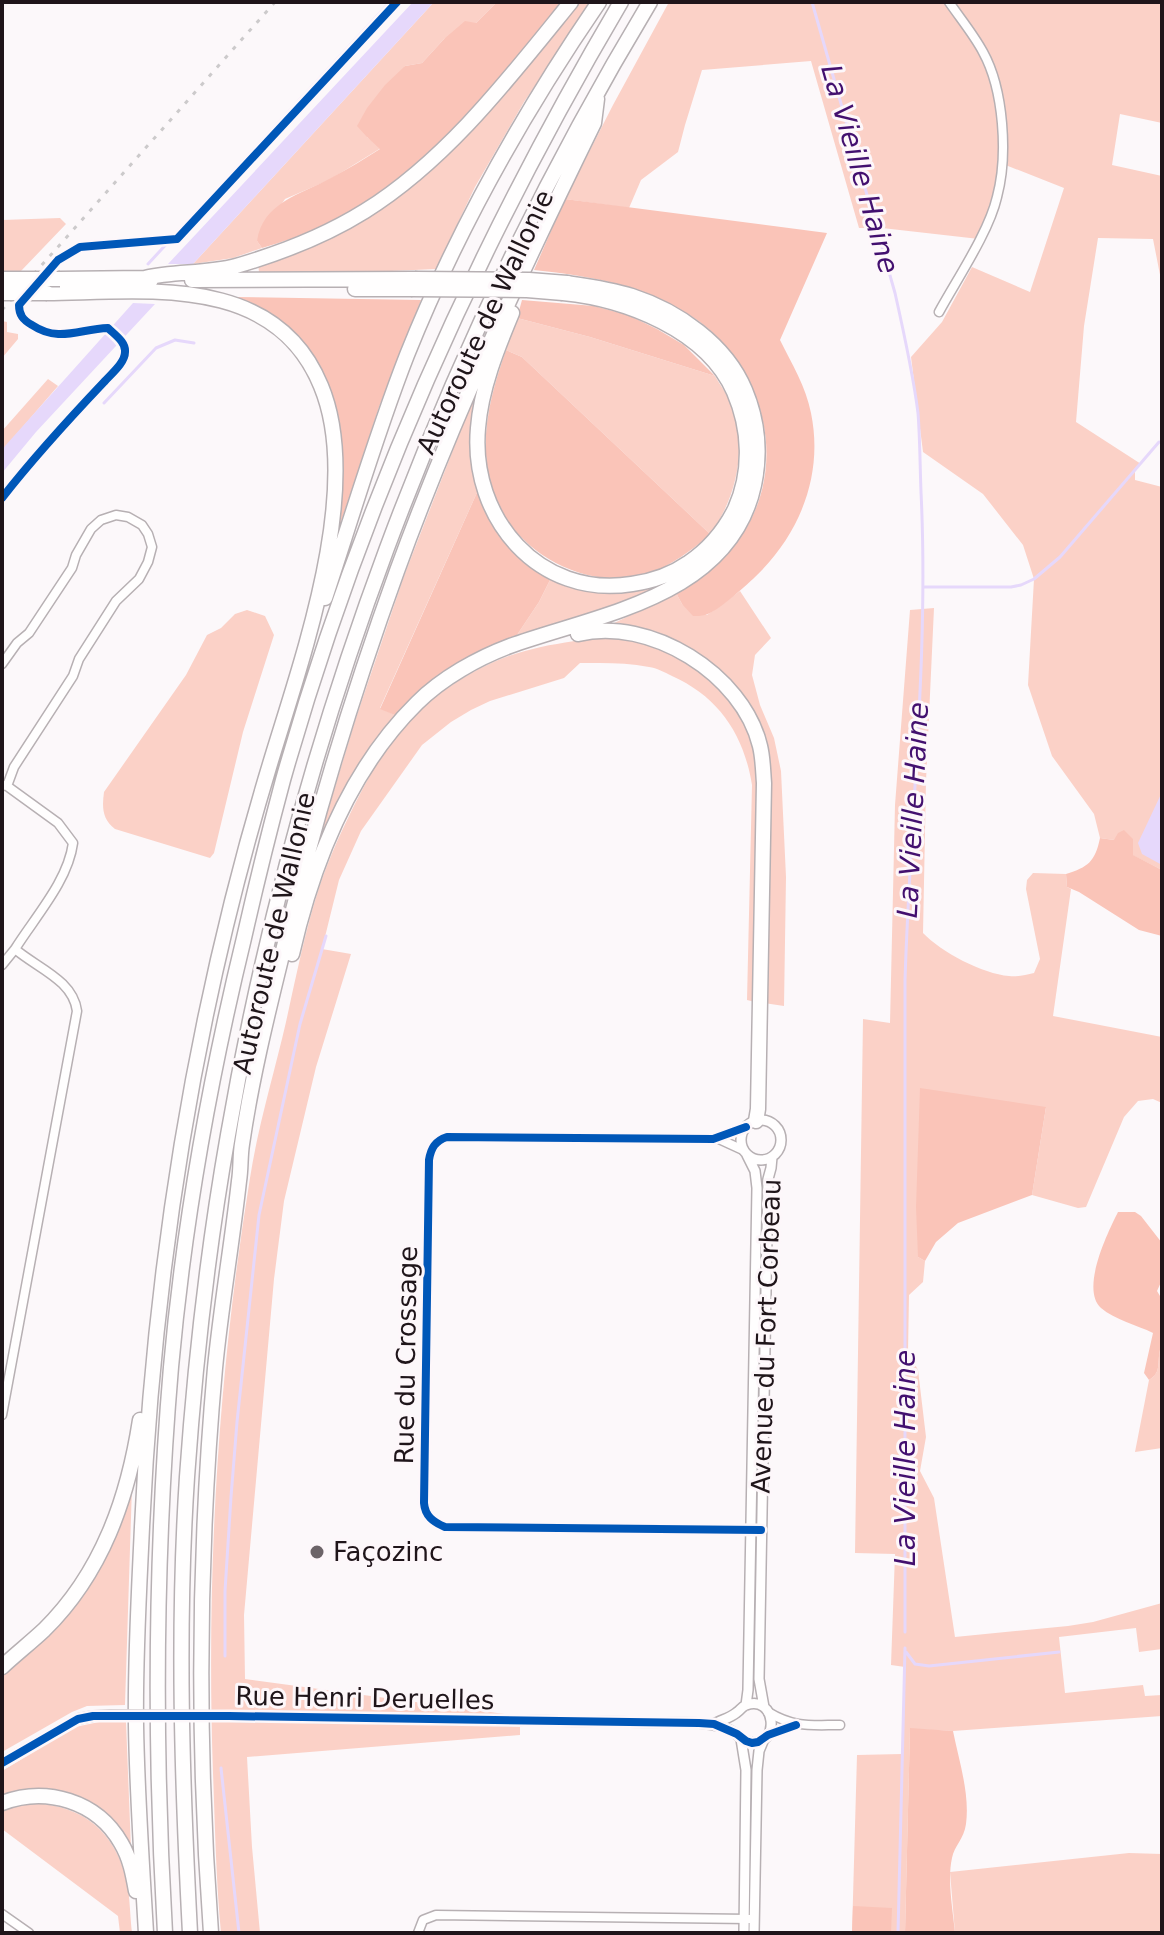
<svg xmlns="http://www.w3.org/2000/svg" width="1164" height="1935" viewBox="0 0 1164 1935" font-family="'DejaVu Sans',sans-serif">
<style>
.green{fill:#fbd1c7}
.forest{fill:#fac4b8}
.water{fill:#e6d8fb}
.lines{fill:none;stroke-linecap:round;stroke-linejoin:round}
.stream{stroke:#e6d8fb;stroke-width:3}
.minor-casing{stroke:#b7b0b3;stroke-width:11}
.tertiary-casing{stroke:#b7b0b3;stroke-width:12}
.motorway-casing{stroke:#b7b0b3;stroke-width:17}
.minor{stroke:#fffefe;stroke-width:8}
.tertiary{stroke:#fffefe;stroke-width:9}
.motorway{stroke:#fffefe;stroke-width:14}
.rail{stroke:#cccacb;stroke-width:3;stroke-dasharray:4 8;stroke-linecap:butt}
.tertiary-bridge-casing{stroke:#b7b0b3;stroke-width:12;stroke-linecap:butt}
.motorway-bridge-casing{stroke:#b7b0b3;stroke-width:17;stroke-linecap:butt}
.tertiary-bridge{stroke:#fffefe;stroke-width:9}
.motorway-bridge{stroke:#fffefe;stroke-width:14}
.cycleway-casing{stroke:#fdf7fa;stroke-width:13}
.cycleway{stroke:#0057b8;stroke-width:8}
.poi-dot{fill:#6c6468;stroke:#fdf7fa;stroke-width:3}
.labels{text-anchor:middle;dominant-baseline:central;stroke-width:6;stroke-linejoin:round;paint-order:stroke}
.street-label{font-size:26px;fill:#1f151a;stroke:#fdf7fa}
.poi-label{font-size:26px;fill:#1f151a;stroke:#fdf7fa;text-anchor:start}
.water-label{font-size:28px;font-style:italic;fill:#43106f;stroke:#fdf7fa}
</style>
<rect width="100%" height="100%" fill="#fcf8fa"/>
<path class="green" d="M434,2H497L476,23L444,39L422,63L405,66L367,137L381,148L329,180L285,199L257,241L262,248L233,258L193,264Z
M577,2H592L524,102L475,187L436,269L369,272H259L258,264L369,215Z
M669,2H1162V123L1120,114L1112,165L1162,176V285L1153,239L1098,238L1084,326L1076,422L1141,464L1135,471V480L1162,487V870L1132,855L1114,840L1100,838L1094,814L1052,756L1028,685L1034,579L1023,545L983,494L923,452L911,357L942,322L972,267L1030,292L1064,188L1003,164L997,198L979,239L882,228H859L811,61L702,70L685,125L678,152L641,180L629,208L565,199L613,105Z
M60,218L66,224L21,271H2V220Z
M517,318L590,337L715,376C720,385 727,394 731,403C748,446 737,498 710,534L522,357L506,350Z
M2,321L7,322V332L18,334V339L2,358Z
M500,329L481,390L479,488L380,708L397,716L308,876L355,721L404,576Z
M48,379L58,386L2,451V431Z
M681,573L643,598L513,641L539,602L551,578L571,584Z
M740,591L771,638L755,655L752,675L760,705L774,738L781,771L786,877L784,1006L764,1003V743L704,662L606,627L676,593L682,604L707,615Z
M934,608L926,781L923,933C941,952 983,974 1009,976C1017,977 1026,975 1034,973L1040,959L1026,889L1027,880L1033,873L1066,874L1067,887L1071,889L1053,1016L1162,1037V1103L1153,1099L1138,1101L1124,1117L1086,1207L1078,1208L1032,1195L1046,1107L918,1257L925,1261L923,1282L909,1295L908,1352L918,1370L926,1437L920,1471L934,1498L955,1637L1068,1626L1093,1622L1162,1603V1649L1139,1652L1136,1628L1059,1637L1065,1693L1143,1685L1145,1696L1162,1695V1716L953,1731L910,1729L905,1933H852L857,1755L902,1754L905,1667L891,1665L895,1554L855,1553L863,1019L890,1023L895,805L910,610Z
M247,610L265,616L274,635L243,732L214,853L210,858L115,829C102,819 102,807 104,792L186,675L207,635L221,628L235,614Z
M589,639C601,639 615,638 626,640C678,649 728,686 749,734C757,750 756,771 758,789L755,1002L747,1000L752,785C744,735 719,697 672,676C664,672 657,668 649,667C626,662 603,663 580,663L564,678L490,701L471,710L451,722L422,745L361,831L339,880L322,949L351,954L316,1067L284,1201L274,1279L244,1615L245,1679L520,1716V1735L247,1757L252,1847L260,1933H221C216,1880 215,1826 213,1773C206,1574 218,1374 250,1178C258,1126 274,1074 286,1022C296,977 305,931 319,888C330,855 344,825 360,794C372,771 385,747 403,727C432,694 482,662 525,651C546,645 568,642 589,639Z
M1162,1344V1448L1135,1452L1149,1380C1164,1371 1155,1359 1162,1344Z
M132,1486L125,1705L87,1706L72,1712L2,1752V1673L105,1556L122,1519Z
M104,1721L126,1722L131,1849L84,1801L2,1799V1771L75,1727Z
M33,1803C84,1806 115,1831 127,1882C130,1898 130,1916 132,1933H120L118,1916L2,1829V1812L9,1808Z
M1129,1853L1162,1854V1933H955L950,1872Z"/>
<path class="forest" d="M497,2H561C493,86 421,180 320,227C301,236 282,242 262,248L257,241C263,202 300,195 331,178C348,169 364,159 380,149L367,137L357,126L367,108L385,85L405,66L422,63L444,39L465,21L476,23Z
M565,199L827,233L780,340C792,364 806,387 811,413C824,476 799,536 753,579C743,588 717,612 705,615C701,616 697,616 693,616L682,604L676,593C690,585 704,576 716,566C767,518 780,451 752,388C741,363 722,338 700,322C651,287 593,276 534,270Z
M236,297L421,300L379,407L334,543L341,466L340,440L337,416L320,367L305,346L238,301Z
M522,300L594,306L628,315L657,329L684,345L715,376L590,337L517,318Z
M506,350L522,357L710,534C693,550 670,566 648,574C584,594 504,547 490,482C479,436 491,393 506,350Z
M479,488C492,536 509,554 551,578L539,602L513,641L397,716L380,709Z
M1124,830L1133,839V855L1162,870V936L1139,930L1079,892L1067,887L1066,874C1088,867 1095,862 1100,838L1114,840L1118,833Z
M920,1088L1046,1107L1032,1195L958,1223L936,1242L925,1261L918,1257L916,1207Z
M1118,1212H1135L1141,1216L1162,1243V1280L1157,1291L1160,1296H1162V1344C1155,1360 1164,1371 1149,1380L1144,1373L1153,1333C1137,1325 1115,1320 1101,1308C1080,1289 1108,1232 1118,1212Z
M910,1728L953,1731C959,1761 970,1794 966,1824C964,1839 954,1846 952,1858C947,1880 953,1911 955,1933H905Z
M853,1906L892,1908L891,1933H852Z"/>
<path class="water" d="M413,2H434L193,264H168Z
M133,303L155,304L36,432L2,473V451L5,446Z
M1162,792V865L1142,854L1138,843Z"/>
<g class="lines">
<path class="stream" d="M812,2L895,293C904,333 913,373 918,413C920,439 920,466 921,492C929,655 910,817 905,980V1632
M148,264L390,2
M104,403L156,348L175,340L194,343
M925,587H1011L1021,585L1034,579L1060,557L1159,442
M906,1652L915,1664L929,1666L1059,1652
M225,1656V1591L231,1497L237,1422L259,1215L300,1024L326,936
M221,1768L239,1933
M898,1933L905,1648"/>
<g class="minor-casing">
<path id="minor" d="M939,312C957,279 989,232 997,197C1008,156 1004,90 983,52C974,35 960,18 949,2
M2,664L17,643L29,633L72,568L76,555L91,529L101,520L116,515L128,517L142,525L148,534L152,547L148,562L139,579L116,601L79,659L73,676L14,767L7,786
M2,785L7,786L58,823L73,843C68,881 35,917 15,949C37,968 73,980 77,1011L2,1415
M2,965L15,949
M746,1127L713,1139L447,1137C435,1141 431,1148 429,1160L424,1503C425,1516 433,1522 445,1527L761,1530
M719,1139L743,1150
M768,1712C794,1728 811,1725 840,1725
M768,1735L795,1725
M2,1914L29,1933
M418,1933L423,1920L436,1915L750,1919"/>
</g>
<g class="tertiary-casing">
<path id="tertiary" d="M741 1140a20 20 0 1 1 40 0a20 20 0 1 1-40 0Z
M746,1705L748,1690L757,1188L755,1171L747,1155
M764,1707L759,1679L768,1179L771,1168L772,1157
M229,1716L699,1723C712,1724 724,1726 735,1733C740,1737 744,1742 751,1742C781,1746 776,1694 746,1705C740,1708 742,1709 736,1713C730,1718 721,1720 714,1724
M741,1739L746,1770L744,1933
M2,1763L78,1719L93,1716L110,1715
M754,1933L757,1770L759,1751L764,1739"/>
</g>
<g class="motorway-casing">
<path id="motorway" d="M145,278C174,271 206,274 236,266C281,253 325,236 365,211C447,160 511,76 571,2
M60,279L145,278L151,280
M192,280L415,279
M355,289H411
M47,293C146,292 275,273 321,386C364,489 301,661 270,764C195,1011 154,1269 142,1527C139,1593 135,1659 136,1725C137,1794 142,1864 146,1933
M512,313C497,349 481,389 478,428C470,518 539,599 632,584C653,581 671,575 688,563C709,549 724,531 735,509C752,471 750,429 734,392C707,330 625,299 563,293
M325,598C352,517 376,434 407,355C457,230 523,113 599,2
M578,634C649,616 743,674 760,746C763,758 763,771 764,783L758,1109L756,1121
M292,954C313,862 349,770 417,703C442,678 478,658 510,646C599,614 730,597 754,485C761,452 758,421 745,390C726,344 678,311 632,296C611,289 588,286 567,283
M2,1667C16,1654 30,1643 44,1630C102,1573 128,1498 140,1420
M2,1803C46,1786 97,1801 121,1843C130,1858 133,1874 136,1891
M165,1933C154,1744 155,1555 171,1367C184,1222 210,1078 244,938C256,885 269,832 283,780C360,508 477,246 621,2
M190,1933C182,1781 177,1629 187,1477C195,1363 208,1248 228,1135C297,737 441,349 650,2
M211,1933C197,1745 198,1556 215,1368C221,1306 232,1244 239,1181C241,1169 240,1156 242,1144C251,1082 266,1020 281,959C312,828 351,698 397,571C453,417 522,270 594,123L597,99"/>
</g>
<use href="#minor" class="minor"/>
<use href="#tertiary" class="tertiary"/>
<use href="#motorway" class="motorway"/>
<path class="rail" d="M2,310L275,2"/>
<g class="tertiary-bridge-casing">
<path id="tertiary-bridge" d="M110,1715L229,1716"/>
</g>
<g class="motorway-bridge-casing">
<path id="motorway-bridge" d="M2,279H60
M415,279L529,280L567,283
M411,289L527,290L563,293
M2,293H47"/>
</g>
<use href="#tertiary-bridge" class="tertiary-bridge"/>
<use href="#motorway-bridge" class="motorway-bridge"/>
<g class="cycleway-casing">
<path id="cycleway" d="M2,498C34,457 68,420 104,382C111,374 125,363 125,352C126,342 115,335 108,328C79,329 59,343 32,325C23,320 19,315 19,305L58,260L80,247L177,239L397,2
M746,1127L713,1139L447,1137C435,1141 431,1148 429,1160L424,1503C425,1516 433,1522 445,1527L761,1530
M2,1763L78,1719L93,1716H229L699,1723L714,1724L737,1734L746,1741L752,1743L758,1742L768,1735L796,1725"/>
</g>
<use href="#cycleway" class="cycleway"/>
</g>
<circle class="poi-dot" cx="317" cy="1552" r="8"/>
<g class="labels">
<g class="street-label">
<text transform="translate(485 322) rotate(-65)">Autoroute de Wallonie</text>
<text transform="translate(274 933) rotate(-77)">Autoroute de Wallonie</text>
<text transform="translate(766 1336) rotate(-88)">Avenue du Fort Corbeau</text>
<text transform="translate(406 1355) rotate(-89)">Rue du Crossage</text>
<text transform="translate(365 1698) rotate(1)">Rue Henri Deruelles</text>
</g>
<g class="poi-label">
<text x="333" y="1552">Façozinc</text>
</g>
<g class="water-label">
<text transform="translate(860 169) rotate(74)">La Vieille Haine</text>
<text transform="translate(913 810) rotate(-87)">La Vieille Haine</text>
<text transform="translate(905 1458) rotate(-90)">La Vieille Haine</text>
</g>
</g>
<rect width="1164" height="1935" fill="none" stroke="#1f151a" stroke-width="8"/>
</svg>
